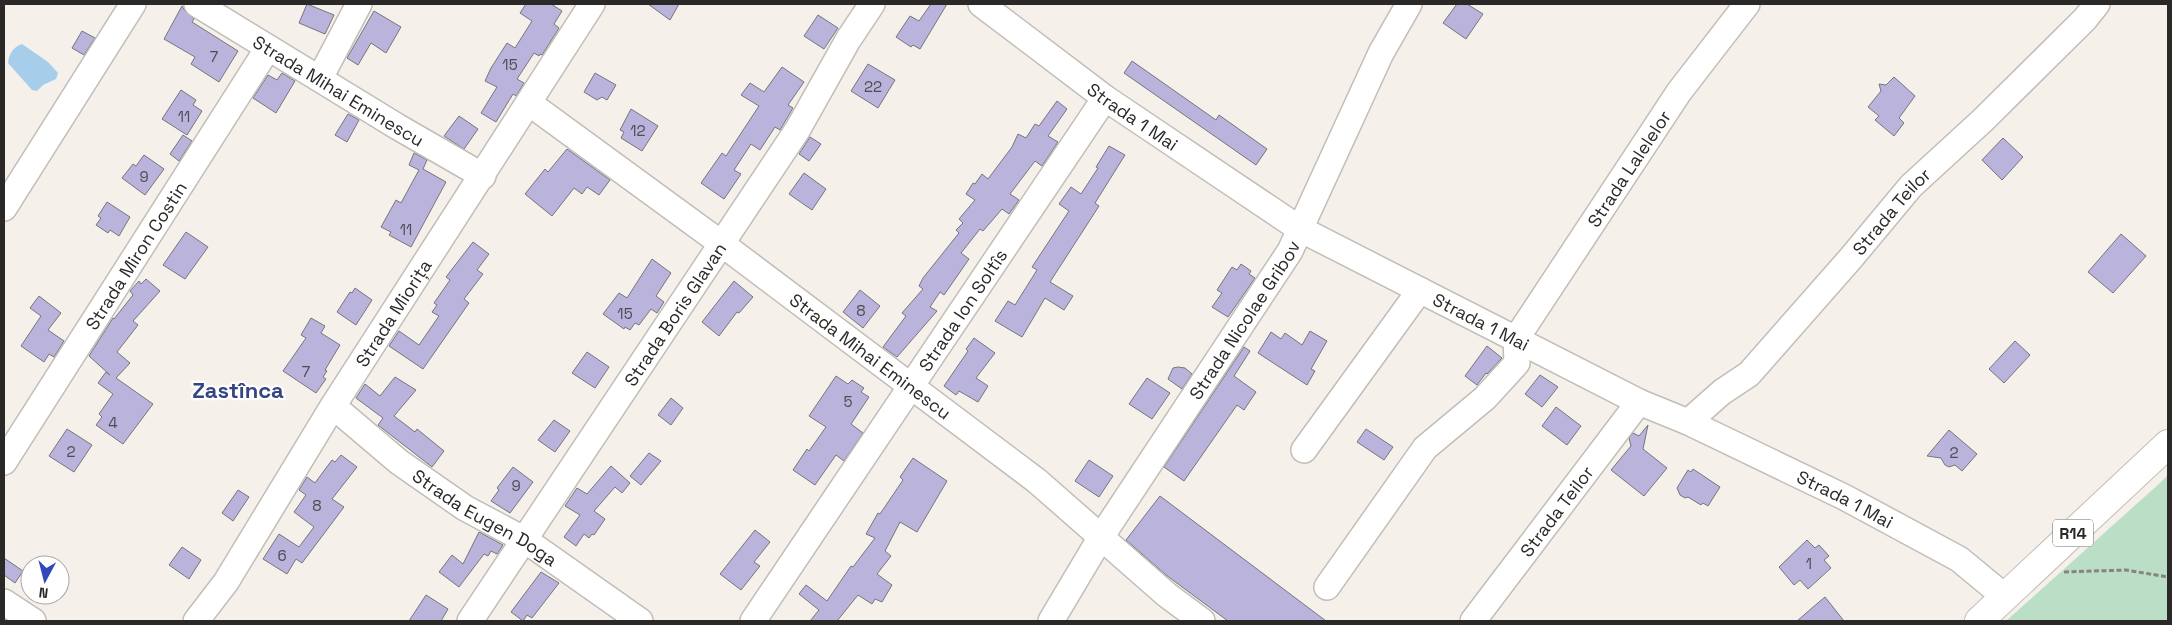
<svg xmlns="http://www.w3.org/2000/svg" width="2172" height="625" viewBox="0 0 2172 625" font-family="'Space Grotesk',sans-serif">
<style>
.green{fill:#badec6}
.water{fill:#a6ceeb}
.building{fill:#bab3dc;stroke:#76757c}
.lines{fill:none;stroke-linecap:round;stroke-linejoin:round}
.minor-casing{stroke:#c2bdb7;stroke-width:28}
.major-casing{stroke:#c2bdb7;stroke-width:30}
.path{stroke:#878480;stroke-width:3;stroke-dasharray:5 2.5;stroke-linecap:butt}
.minor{stroke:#fff;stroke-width:25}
.major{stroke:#fff;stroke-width:28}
.labels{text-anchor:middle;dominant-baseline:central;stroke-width:4.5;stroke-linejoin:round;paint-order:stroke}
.number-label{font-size:15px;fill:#4f4c54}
.shield{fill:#fff;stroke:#6b6968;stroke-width:1}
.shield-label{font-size:16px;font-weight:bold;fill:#2b2927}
.street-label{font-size:18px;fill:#2b2927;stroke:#fff}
.district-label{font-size:22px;font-weight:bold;fill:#354580;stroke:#fff}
</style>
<rect width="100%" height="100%" fill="#f5f0ea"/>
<path class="green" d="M2168,475V621H2006L2160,483Z"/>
<path class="water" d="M22,44L48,62L58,73L56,79L43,85L37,91L32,90L8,63C9,54 13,47 22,44Z"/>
<path class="building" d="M307,4L334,15L325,34L299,23Z
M526,4H551L562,11L554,24L559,28L542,55L540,54L539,56L534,53L517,79L524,83L516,96L513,94L496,122L481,113L497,87L485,81L491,68L507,43L515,48L532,21L520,13Z
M648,4H679L670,20Z
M931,4H947L920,49L913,45L911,47L896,37L910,16L919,21Z
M1457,4H1467L1483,14L1466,39L1443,23Z
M182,6L185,11L194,19L192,22L238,51L219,82L191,64L195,57L164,39Z
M374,11L401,27L386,53L371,43L358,65L347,58Z
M818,15L838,28L824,49L804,36Z
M82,31L95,38L84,55L72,48Z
M1132,61L1216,120L1219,115L1267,149L1256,165L1124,73Z
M868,64L895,80L878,108L851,91Z
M782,67L804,82L788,105L793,108L780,130L775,127L760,150L751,144L734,170L741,174L724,199L701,183L722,153L726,156L759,106L741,95L750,83L764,92Z
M282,73L295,81L276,113L253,98L268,75L277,80Z
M595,73L616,85L607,100L602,97L597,100L584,92Z
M1894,77L1915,96L1899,118L1904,123L1894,136L1875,120L1879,116L1868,107L1881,91L1879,84L1886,85Z
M181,90L196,100L193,105L202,111L187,135L162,119Z
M1057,101L1067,109L1048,136L1058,142L1042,166L1035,161L1010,194L1019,200L1009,214L1002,209L983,231L980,229L961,253L969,259L944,295L940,292L930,307L937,311L897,357L883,347L906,316L902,313L923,289L919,286L923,278L959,233L956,230L963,223L959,219L975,200L966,194L973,183L975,184L982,174L988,179L1012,147L1018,134L1026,138L1035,124L1039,126Z
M631,109L658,126L642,151L621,138L624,132L620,130Z
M348,114L359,120L347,142L335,135Z
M459,116L478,129L464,149L444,136Z
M183,135L192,141L179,161L170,154Z
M810,137L821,144L809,161L799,154Z
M2003,138L2023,157L2002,180L1982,160Z
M1109,146L1125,155L1095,203L1099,206L1050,282L1073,296L1064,310L1045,298L1022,337L995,321L1008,301L1015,305L1037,270L1032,267L1069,211L1059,204L1071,187L1081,194L1098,168L1096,167Z
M567,149L610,180L599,195L587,187L582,194L574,188L552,216L525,194L545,169L548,172Z
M414,153L427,160L423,169L446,182L411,247L389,235L391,232L381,227L396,200L401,203L419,170L409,165Z
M144,155L164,169L145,195L122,178L133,164L136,166Z
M804,173L826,189L812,210L789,194Z
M107,202L130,217L119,236L110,230L108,233L96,225L101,218L98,216Z
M186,232L208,247L185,279L163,265Z
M2121,234L2146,256L2113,293L2088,272Z
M473,242L489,254L477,270L483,274L464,299L469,303L423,369L389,346L399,331L419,345L439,316L432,312L437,305L434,303L450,280L446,277Z
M652,259L671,273L656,296L664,302L657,313L651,309L639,325L635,323L630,330L625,327L624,329L603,314L619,293L627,298Z
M1241,264L1251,271L1249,274L1255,278L1228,317L1212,307L1222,293L1217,290L1232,267L1237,270Z
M146,279L160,291L133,321L138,325L117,352L130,363L116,378L153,404L123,444L96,425L102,417L99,414L113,394L98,383L106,372L110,375L89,356L113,318L114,319L133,295L130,291L139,281L141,284Z
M734,281L753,297L739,313L737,312L719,336L702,322Z
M355,288L372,300L356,325L337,312L350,292L352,293Z
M860,290L880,306L863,328L843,312Z
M39,296L61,313L48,330L64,341L54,357L49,354L44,362L21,346L41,316L30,308Z
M311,318L325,326L321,333L340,345L325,370L327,371L323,377L326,379L316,393L283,371L306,338L301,335Z
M1310,331L1327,341L1311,369L1315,371L1307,385L1258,353L1271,332L1281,339L1285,333L1302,345Z
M974,338L995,353L976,378L988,386L978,402L959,391L956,395L944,386L968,351L966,349Z
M2015,341L2030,355L2004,383L1989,369Z
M1487,346L1502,358L1487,374L1486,373L1477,385L1465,376Z
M1244,347L1250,351L1234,376L1256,392L1244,410L1237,405L1184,481L1164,467Z
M587,352L609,367L595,388L572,373Z
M1178,367L1185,368L1192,374L1182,389L1168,379L1173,368Z
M1540,375L1558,387L1542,407L1525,394Z
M836,376L848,384L852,380L864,388L861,392L869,397L851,424L863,433L844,461L836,455L815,485L793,470L807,449L809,451L826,427L809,416Z
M395,377L416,390L394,416L415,432L417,429L444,451L432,467L378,425L383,418L356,398L365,384L380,396Z
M1147,378L1170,393L1152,419L1129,404Z
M671,398L683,408L671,425L658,415Z
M1556,407L1581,426L1567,445L1542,426Z
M554,420L570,431L555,452L538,440Z
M1648,425L1643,449L1667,468L1644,496L1611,470L1631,446L1629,438L1633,433L1639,436Z
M67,429L92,445L74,472L49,456Z
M1366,429L1393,447L1384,460L1357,442Z
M1949,430L1977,454L1962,471L1955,465L1949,467L1945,465L1941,458L1927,456Z
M649,453L661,461L641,485L630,476Z
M341,455L357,467L332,499L344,507L302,563L296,559L287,574L263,559L279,534L299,547L314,527L294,512L306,495L299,490L307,477L315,483L332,460L335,462Z
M913,458L947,481L917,532L900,522L885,551L891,556L877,574L892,585L882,602L875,599L872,604L858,595L837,621H810L819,610L799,594L806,585L827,601L851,566L853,567L875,538L866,534L878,513L880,514L903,480L900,477Z
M1089,460L1113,476L1099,497L1075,481Z
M611,466L630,483L622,493L615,487L594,511L605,519L594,535L592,534L589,538L584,534L576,546L564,537L580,515L565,506L577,488L587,494Z
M513,467L533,482L510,513L491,501L499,490L497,488Z
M1693,469L1720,487L1708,506L1703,503L1701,505L1688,497L1685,498L1680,495L1677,488L1688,470L1691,472Z
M238,490L249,497L233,521L222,513Z
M1160,496L1326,621H1228L1166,575L1126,540Z
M755,530L770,542L754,562L760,566L741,590L720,574Z
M479,532L503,545L497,554L491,551L488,556L484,554L459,587L439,572L452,555L463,564Z
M1807,540L1815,548L1819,545L1829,556L1824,560L1831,568L1808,589L1800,580L1794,585L1779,567Z
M182,547L201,560L189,579L169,565Z
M4,558L23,571L15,583L4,575Z
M541,572L559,583L532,618L527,615L523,621L511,612Z
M426,595L448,609L441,621H409Z
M1825,597L1844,621H1797L1812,608Z"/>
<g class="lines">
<g class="minor-casing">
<g id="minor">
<path id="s1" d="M197,4L398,127L483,176"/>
<path id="s2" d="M981,4L1105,98L1300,229L1639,402L1688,422L1844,497L1959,559L2005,597"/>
<path d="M320,78L359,4"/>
<path id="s3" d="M529,103L722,244L1037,481L1167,595L1202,621"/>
<path d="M4,208L133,4"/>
<path id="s4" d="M333,406L399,462L465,508L525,540L640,621"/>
<path id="s5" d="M1688,422L1722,392L1749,374L1851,258L1911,186L1983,120L2085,19L2097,4"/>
<path d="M1304,450L1420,290"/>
<path id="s6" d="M4,462L268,48"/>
<path id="s7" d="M1327,587L1425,448L1485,398L1517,363L1516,339L1679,92L1747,4"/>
<path d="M4,602L33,621"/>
<path id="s8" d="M196,621L226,582L333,406L592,4"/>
<path id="s9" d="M470,621L798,129L848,40L872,4"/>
<path id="s10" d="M753,621L1105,98"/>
<path id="s11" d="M1051,621L1101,537L1290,251L1381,53L1409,4"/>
<path id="s12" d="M1473,621L1639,402"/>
</g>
</g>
<g class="major-casing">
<path id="major" d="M1979,621L2168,444"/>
</g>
<path class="path" d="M2064,572L2126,570L2168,577"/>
<use href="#minor" class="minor"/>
<use href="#major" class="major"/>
</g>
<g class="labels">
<g class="number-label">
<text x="214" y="56">7</text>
<text x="510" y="64">15</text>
<text x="873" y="86">22</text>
<text x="184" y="116">11</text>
<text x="638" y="130">12</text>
<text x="144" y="176">9</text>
<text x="406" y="229">11</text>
<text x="861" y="310">8</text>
<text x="625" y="313">15</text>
<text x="306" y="371">7</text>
<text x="848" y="401">5</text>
<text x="113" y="422">4</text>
<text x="71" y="451">2</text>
<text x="1954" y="452">2</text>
<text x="516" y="485">9</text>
<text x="317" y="505">8</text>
<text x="282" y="555">6</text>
<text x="1809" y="563">1</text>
</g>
<rect class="shield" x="2053" y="519.5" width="40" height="27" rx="4"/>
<g class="shield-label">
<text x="2073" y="533">R14</text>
</g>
<g class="street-label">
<text stroke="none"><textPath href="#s1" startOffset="166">Strada Mihai Eminescu</textPath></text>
<text stroke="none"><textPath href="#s2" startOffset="189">Strada 1 Mai</textPath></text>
<text stroke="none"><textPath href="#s7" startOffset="524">Strada Lalelelor</textPath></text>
<text stroke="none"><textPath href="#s5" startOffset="294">Strada Teilor</textPath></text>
<text stroke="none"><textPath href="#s6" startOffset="245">Strada Miron Costin</textPath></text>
<text stroke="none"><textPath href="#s10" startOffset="375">Strada Ion Soltîs</textPath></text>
<text stroke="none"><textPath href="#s8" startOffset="366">Strada Miorița</textPath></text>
<text stroke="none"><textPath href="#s9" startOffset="369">Strada Boris Glavan</textPath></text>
<text stroke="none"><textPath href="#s11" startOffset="358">Strada Nicolae Gribov</textPath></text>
<text stroke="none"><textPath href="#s2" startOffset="594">Strada 1 Mai</textPath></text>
<text stroke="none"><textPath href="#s3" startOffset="425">Strada Mihai Eminescu</textPath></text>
<text stroke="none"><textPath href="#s2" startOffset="999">Strada 1 Mai</textPath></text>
<text stroke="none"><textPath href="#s12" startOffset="138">Strada Teilor</textPath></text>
<text stroke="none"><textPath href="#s4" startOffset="189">Strada Eugen Doga</textPath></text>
</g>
<g class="district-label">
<text x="238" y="390">Zastînca</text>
</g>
</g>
<rect width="2172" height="625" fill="none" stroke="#2b2927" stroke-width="10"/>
<g transform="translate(45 580) rotate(187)"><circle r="24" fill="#ffffff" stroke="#aaa9a9"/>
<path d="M0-4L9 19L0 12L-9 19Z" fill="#3348ba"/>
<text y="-8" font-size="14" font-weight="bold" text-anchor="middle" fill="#2b2927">N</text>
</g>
</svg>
